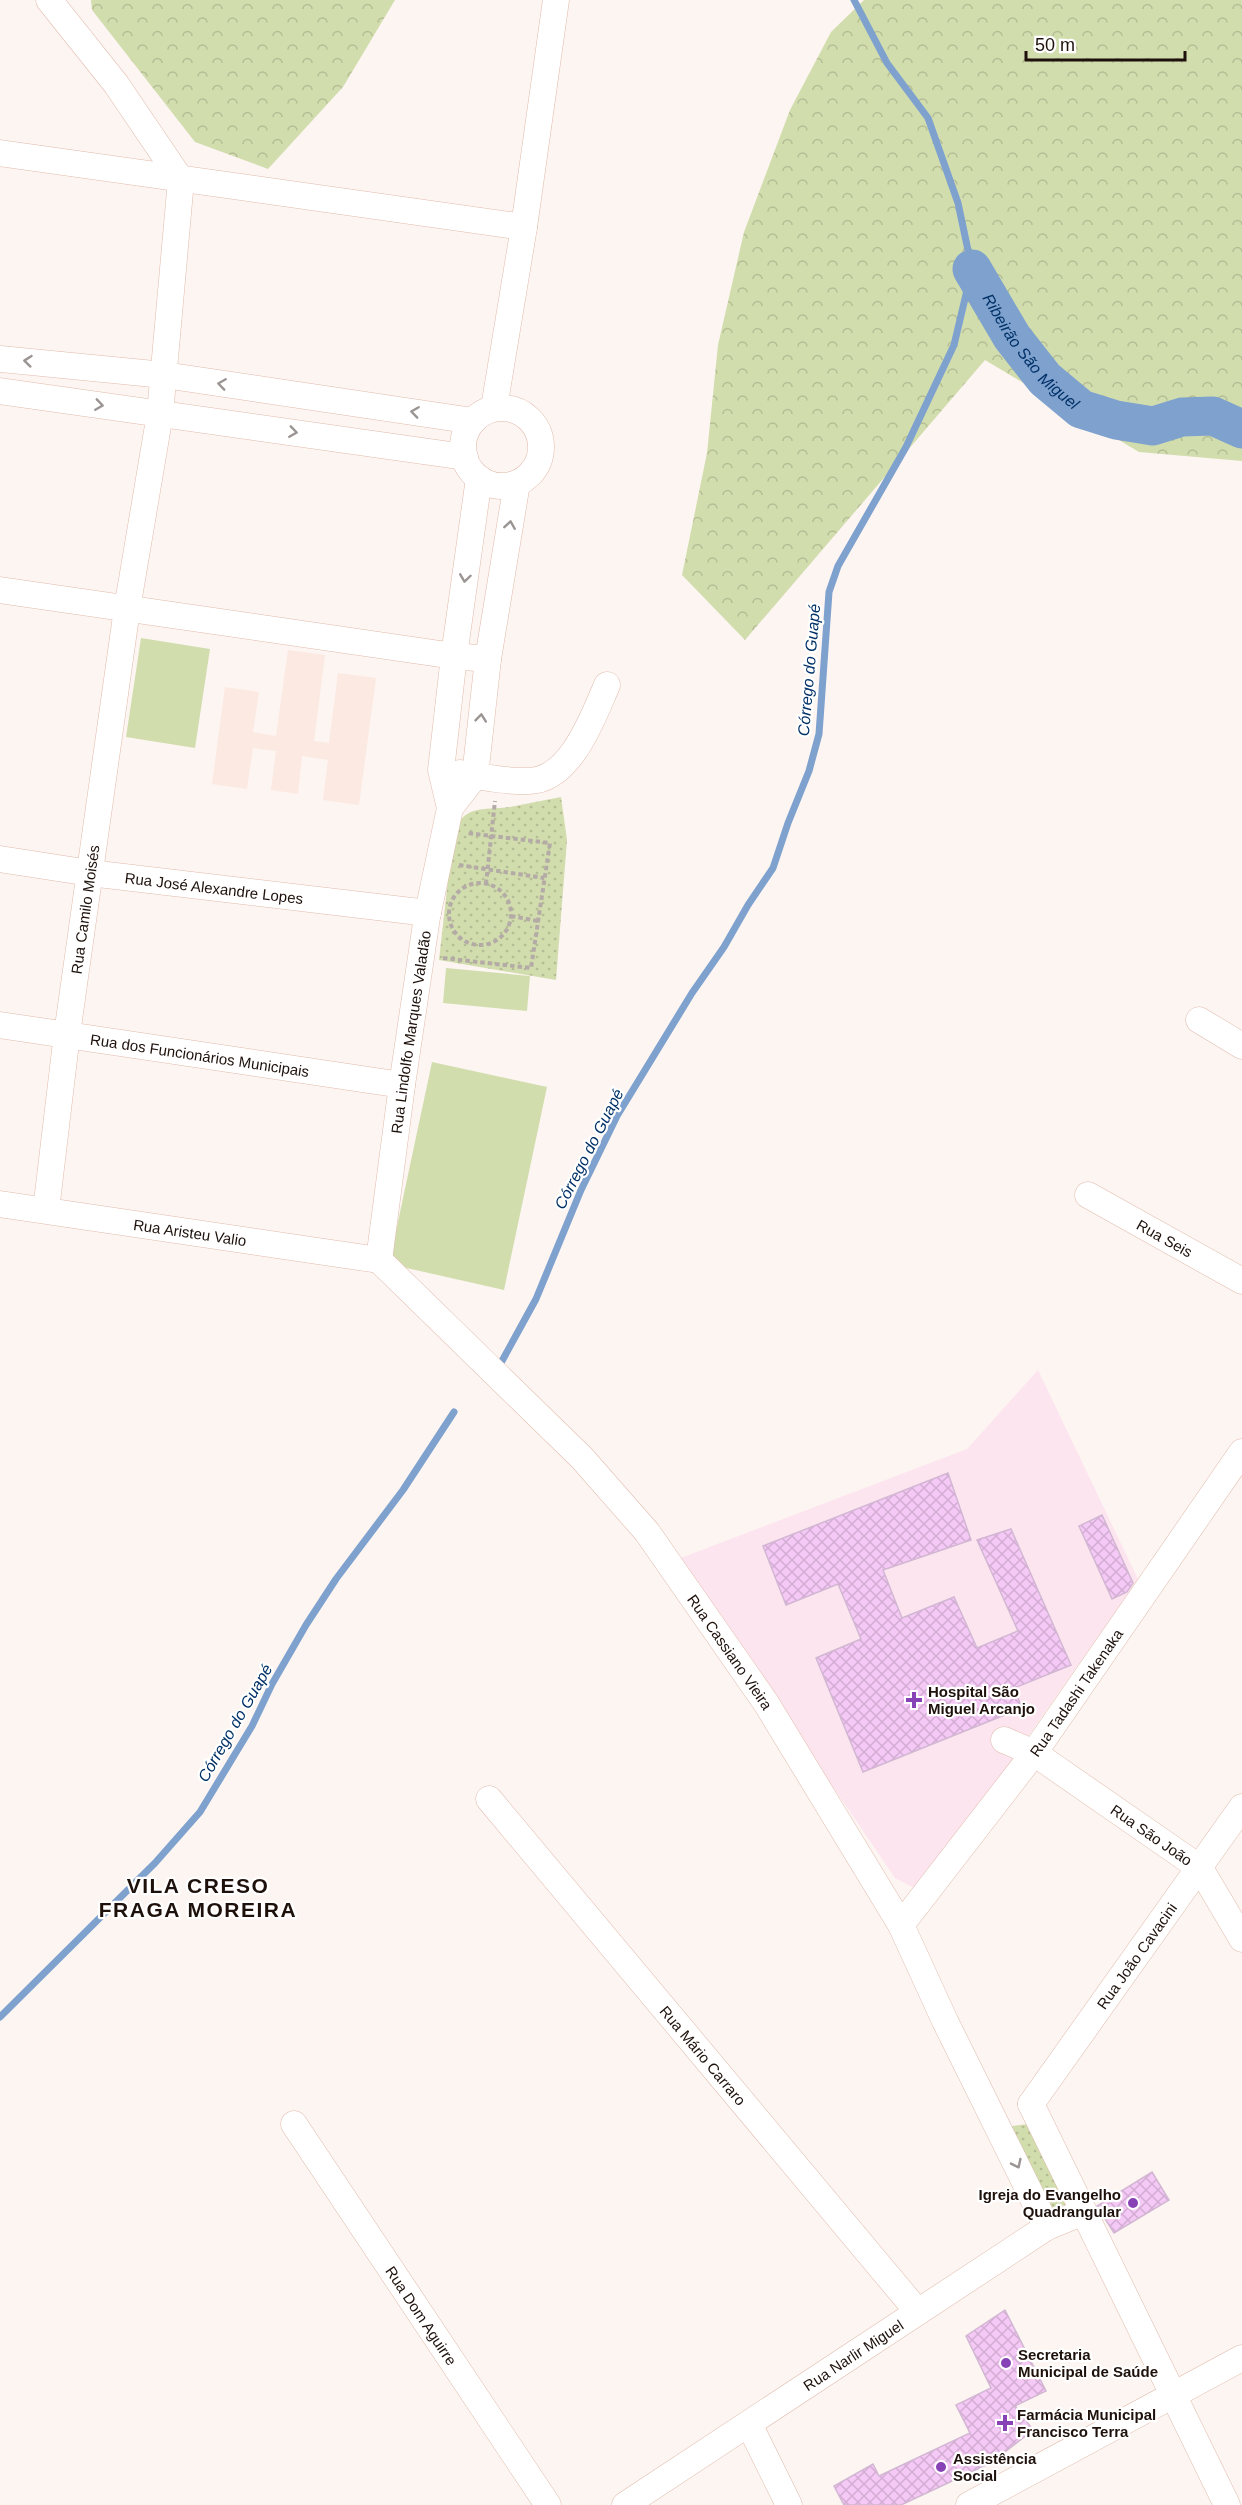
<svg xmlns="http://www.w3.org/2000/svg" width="1242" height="2505" viewBox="0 0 1242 2505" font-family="Arial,sans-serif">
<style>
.built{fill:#fce9e1}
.medical{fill:#fde5f0}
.forest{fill:url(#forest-crowns)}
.park{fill:url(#park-dots)}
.garden{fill:#d2ddae}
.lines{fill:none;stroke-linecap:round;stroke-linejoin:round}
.stream{stroke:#7ea1ce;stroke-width:7}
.river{stroke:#7ea1ce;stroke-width:39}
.building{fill:url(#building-cross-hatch);stroke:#d2b7d3;stroke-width:1.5}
.minor-casing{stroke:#e1bbac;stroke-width:27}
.path{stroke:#b4aba7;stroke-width:4;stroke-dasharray:4.5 3;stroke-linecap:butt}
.minor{stroke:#fff;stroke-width:26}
.oneway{stroke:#9a9492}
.poi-dot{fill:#8742b6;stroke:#fff;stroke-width:2}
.labels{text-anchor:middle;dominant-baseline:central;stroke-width:4.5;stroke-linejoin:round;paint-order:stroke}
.street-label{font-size:15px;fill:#1e110c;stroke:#fff}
.poi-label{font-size:15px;font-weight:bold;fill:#1e110c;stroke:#fff;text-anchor:start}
.water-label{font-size:16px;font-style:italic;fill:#003167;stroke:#fff}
.district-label{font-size:21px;font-weight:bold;letter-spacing:1.5px;fill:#1e110c;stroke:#fff}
</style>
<defs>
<pattern id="forest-crowns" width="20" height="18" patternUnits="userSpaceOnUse" patternTransform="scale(1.5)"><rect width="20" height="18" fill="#d2ddae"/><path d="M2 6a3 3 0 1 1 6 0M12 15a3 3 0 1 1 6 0" fill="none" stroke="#b4bd94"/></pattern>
<pattern id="park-dots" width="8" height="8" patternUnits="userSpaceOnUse" patternTransform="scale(1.5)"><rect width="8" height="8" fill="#d2ddae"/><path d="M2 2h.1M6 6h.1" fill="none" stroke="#b4bd94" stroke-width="1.8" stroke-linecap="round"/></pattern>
<pattern id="building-cross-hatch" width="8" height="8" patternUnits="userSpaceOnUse" patternTransform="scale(1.5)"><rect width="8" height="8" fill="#f5c9f6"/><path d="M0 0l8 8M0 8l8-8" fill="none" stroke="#d2acd2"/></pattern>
</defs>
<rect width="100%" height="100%" fill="#fdf5f1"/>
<path class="built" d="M288,650L325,655L314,741L329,743L338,673L376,678L359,805L323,800L328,760L302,756L298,794L271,790L276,751L253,748L247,789L212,784L225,687L259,692L253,732L276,736Z"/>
<path class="medical" d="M1038,1370L1138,1579L969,1821L914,1888L895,1878L678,1559L967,1449Z"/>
<path class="forest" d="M91,0H395L343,87L268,169L195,142L92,10Z
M864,0H1242V461L1139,452L985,360L745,640L682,575L707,453L718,345L744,232L790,110L831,32Z"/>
<path class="park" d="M561,797L567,840L556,980L439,960L453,836C463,803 482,811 510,807C527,804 544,800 561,797Z
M1028,2124L1071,2202L1044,2214L1005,2127Z"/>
<path class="garden" d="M141,638L210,649L195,748L126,737Z
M446,968L530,976L527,1011L443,1003Z
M432,1062L547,1087L504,1290L389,1264Z"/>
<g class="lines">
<path class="stream" d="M502,1361L536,1299L581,1190L617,1116L692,993L724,947L748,905L773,868L788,823L809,771L819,734L829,592L838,566L906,447L954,345L972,269L958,203L928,118L887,63L854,0
M0,2017L155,1863L200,1812L252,1726L272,1684L306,1625L336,1579L403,1490L454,1412"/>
<path class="river" id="s1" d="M972,269L1012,337L1045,379L1081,409L1116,420L1153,426L1182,417L1213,416L1242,429"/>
</g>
<path class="building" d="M948,1473L971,1540L883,1570L902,1618L954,1597L977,1648L1018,1631L977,1540L1011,1529L1071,1665L1014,1688L1022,1708L863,1772L816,1658L861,1639L838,1584L786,1605L763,1546Z
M1102,1515L1133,1583L1127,1592L1112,1599L1079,1526Z
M1152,2172L1169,2200L1114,2233L1097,2206Z
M1005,2310L1046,2391L1015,2406L1033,2430L996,2459L997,2460L901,2505H844L834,2486L873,2464L879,2476L970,2433L956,2405L991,2388L966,2336Z"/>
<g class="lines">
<g class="minor-casing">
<g id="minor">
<path d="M0,153L524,227"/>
<path d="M0,359L164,375L473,421"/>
<path d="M0,391L465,457"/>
<path d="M494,408L524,227L556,0"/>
<circle cx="502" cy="447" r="39"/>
<path d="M0,590L454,656L488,659"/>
<path d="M460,773C482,777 507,782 529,781C571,780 593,717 607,685"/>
<path d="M450,808L475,776L488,659L517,483"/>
<path id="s2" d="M0,859L90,873L428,913"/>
<path d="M1199,1020L1242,1046"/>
<path id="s3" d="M0,1025L402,1085"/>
<path id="s4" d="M1088,1195L1242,1281"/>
<path id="s5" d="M0,1204L379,1260"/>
<path id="s6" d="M46,1210L67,1034L127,609L160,414L181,180L116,84L49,0"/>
<path id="s7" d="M379,1260L582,1458L647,1532L766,1703L901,1925L945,2021L1047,2227"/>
<path id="s8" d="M379,1260L402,1085L427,917L450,808L441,770L454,656L479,478"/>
<path id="s9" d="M1004,1740L1034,1753L1200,1868L1242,1939"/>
<path id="s10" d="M489,1799L918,2312"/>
<path id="s11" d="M901,1925L1034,1753L1242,1452"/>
<path d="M1031,2104L1227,2505"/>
<path id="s12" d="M1031,2104L1242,1807"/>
<path id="s13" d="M294,2124L548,2505"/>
<path d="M749,2424L789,2505"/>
<path id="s14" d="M625,2505L1047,2227L1084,2212"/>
<path d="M969,2505L1242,2358"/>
</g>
</g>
<path class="path" d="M459,865L544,878
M449 914a31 31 0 1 1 62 0a31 31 0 1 1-62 0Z
M486,884L495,801
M511,916L538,921
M443,958L531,968L550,843L467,833"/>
<use href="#minor" class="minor"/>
</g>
<defs><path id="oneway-chevron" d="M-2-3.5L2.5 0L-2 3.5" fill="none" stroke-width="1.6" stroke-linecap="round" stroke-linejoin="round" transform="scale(1.5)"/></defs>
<g class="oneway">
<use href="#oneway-chevron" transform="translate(28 361) rotate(-174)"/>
<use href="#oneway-chevron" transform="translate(222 384) rotate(-172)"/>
<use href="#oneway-chevron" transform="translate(99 405) rotate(8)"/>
<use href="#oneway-chevron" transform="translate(415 412) rotate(-172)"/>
<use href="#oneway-chevron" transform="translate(293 432) rotate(8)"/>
<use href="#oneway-chevron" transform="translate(510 525) rotate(-81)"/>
<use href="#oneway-chevron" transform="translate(465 578) rotate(98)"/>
<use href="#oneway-chevron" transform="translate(481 718) rotate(-84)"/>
<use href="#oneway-chevron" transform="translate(1017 2164) rotate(64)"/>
</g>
<g class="poi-dot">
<path d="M911 1691h6v6h6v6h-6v6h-6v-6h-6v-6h6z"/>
<circle cx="1133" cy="2203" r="6"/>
<circle cx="1006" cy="2363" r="6"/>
<path d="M1002 2414h6v6h6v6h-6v6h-6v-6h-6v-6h6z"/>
<circle cx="941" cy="2467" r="6"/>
</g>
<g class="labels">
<g class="street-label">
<text stroke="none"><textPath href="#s2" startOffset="216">Rua José Alexandre Lopes</textPath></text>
<text stroke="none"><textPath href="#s6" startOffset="303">Rua Camilo Moisés</textPath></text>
<text stroke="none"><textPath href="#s8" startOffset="230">Rua Lindolfo Marques Valadão</textPath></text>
<text stroke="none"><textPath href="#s3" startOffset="202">Rua dos Funcionários Municipais</textPath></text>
<text stroke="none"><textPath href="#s5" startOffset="192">Rua Aristeu Valio</textPath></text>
<text stroke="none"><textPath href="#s4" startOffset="88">Rua Seis</textPath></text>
<text stroke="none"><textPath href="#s7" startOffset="528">Rua Cassiano Vieira</textPath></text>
<text stroke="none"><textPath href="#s11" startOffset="291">Rua Tadashi Takenaka</textPath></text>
<text stroke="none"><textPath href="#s9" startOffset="176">Rua São João</textPath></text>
<text stroke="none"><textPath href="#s12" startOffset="182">Rua João Cavacini</textPath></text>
<text stroke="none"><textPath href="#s10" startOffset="334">Rua Mário Carraro</textPath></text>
<text stroke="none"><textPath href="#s13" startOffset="230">Rua Dom Aguirre</textPath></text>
<text stroke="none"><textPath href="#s14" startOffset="273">Rua Narlir Miguel</textPath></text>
</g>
<g class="poi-label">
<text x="928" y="1691">Hospital São<tspan x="928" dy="17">Miguel Arcanjo</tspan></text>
<text x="1121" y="2194" text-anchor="end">Igreja do Evangelho<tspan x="1121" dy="17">Quadrangular</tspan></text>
<text x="1018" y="2354">Secretaria<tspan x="1018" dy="17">Municipal de Saúde</tspan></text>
<text x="1017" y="2414">Farmácia Municipal<tspan x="1017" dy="17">Francisco Terra</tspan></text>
<text x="953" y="2458">Assistência<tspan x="953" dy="17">Social</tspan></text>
</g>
<g class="water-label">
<text stroke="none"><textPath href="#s1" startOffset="102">Ribeirão São Miguel</textPath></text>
<text transform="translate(809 670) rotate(-85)">Córrego do Guapé</text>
<text transform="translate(589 1149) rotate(-63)">Córrego do Guapé</text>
<text transform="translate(235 1723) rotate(-60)">Córrego do Guapé</text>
</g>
<g class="district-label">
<text x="198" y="1885">VILA CRESO<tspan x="198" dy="24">FRAGA MOREIRA</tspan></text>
</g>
</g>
<path d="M1026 51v9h159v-9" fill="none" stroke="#1e110c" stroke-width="3"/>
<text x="1035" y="51" font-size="18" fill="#1e110c" stroke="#ffffff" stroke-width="4.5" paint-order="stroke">50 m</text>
</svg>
